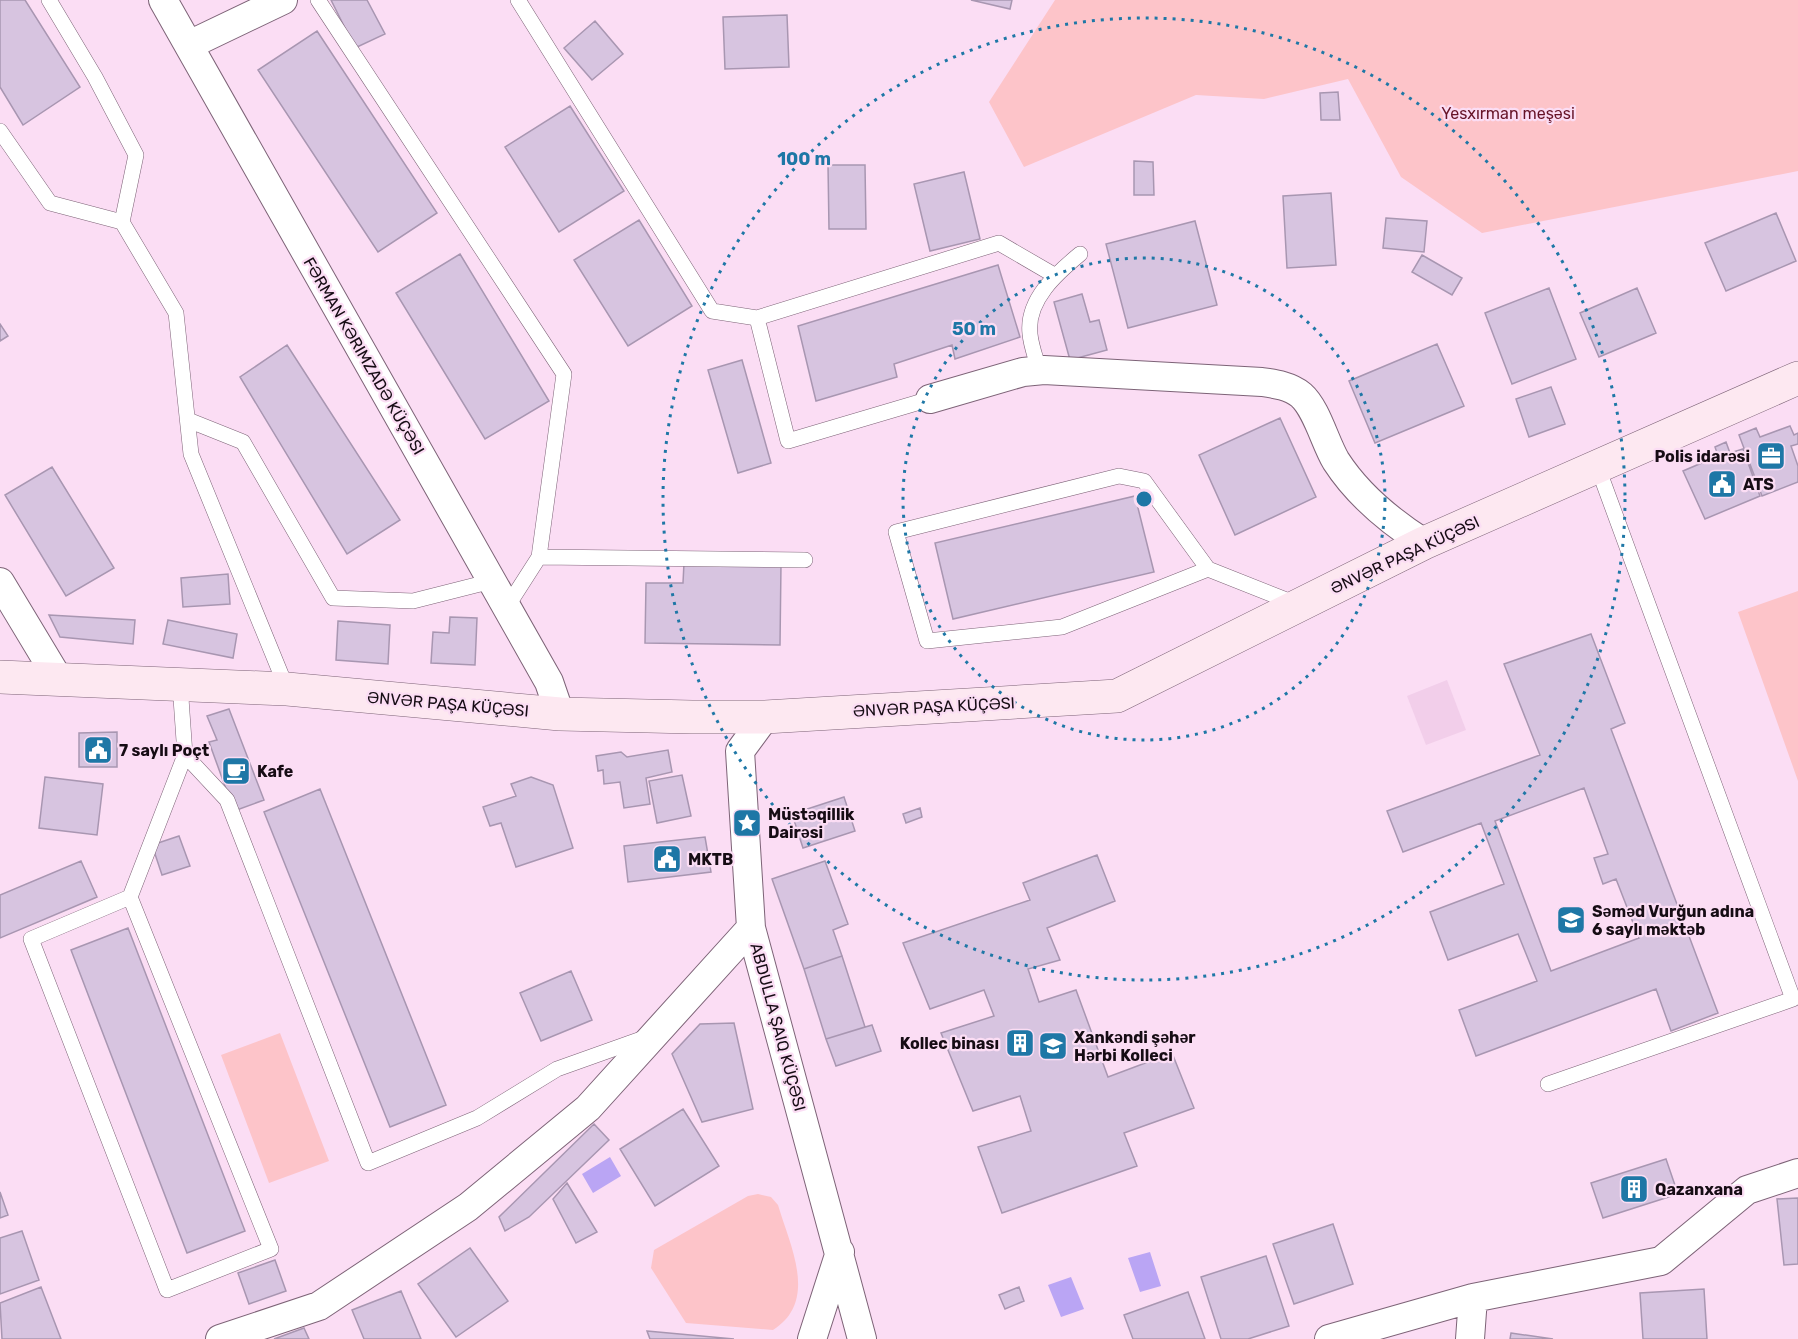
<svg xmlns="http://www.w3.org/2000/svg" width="1798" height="1339" viewBox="0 0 1798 1339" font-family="Rubik,sans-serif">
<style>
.built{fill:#f2ceea}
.green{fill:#fdc4c9}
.water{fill:#baa5f4}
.building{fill:#d7c4e0;stroke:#a896b1;stroke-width:1.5;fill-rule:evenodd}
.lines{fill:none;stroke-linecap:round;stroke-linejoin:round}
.lane-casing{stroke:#7d6377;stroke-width:16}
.street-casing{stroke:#7d6377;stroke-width:30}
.secondary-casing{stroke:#7d6377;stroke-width:34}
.lane{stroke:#fff;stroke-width:15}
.street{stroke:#fff;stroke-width:28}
.secondary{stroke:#fde8f1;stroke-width:33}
.ring{fill:none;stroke:#1e77a6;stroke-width:3;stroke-dasharray:3 6}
.labels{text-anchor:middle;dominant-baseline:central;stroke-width:4.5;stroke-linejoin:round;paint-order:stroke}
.park-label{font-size:16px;fill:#661327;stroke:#fbddf4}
.street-label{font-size:16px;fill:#160c14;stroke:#fbddf4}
.poi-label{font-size:16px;font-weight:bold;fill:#160c14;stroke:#fbddf4;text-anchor:start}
.centre{fill:#1e77a6;stroke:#fbddf4;stroke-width:3}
.ring-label{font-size:18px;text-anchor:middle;font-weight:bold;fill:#1e77a6;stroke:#fbddf4;stroke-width:4.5;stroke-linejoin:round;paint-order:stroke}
</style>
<rect width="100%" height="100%" fill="#fbddf4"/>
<path class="built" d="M1447,680L1466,730L1426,745L1407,696Z"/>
<path class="green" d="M1055,0H1798V171L1482,233L1401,177L1348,79L1264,99L1196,95L1024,167L989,102Z
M1798,591V781L1738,612Z
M280,1033L329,1161L269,1183L221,1055Z
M758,1194L771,1197L778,1205C790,1246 819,1301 773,1330L686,1323L651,1268L654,1250L748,1196Z"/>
<path class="water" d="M610,1157L621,1176L593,1193L582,1174Z
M1150,1252L1161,1286L1140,1292L1128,1258Z
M1071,1277L1084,1309L1061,1317L1048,1285Z"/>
<path class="building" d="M0,0H25L80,87L23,125L0,87Z
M331,0H367L385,34L355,48Z
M971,0H1012L1010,9Z
M787,15L789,67L725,69L723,17Z
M595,21L623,54L592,80L564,48Z
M317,31L437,213L378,252L258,70Z
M1338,92L1340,120H1321L1320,93Z
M570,106L624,191L559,232L505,147Z
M1134,161L1153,162L1154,195H1134Z
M828,165H865L866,229H829Z
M964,172L980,239L930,251L914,184Z
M1331,193L1336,265L1287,268L1283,196Z
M1776,213L1796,261L1726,291L1705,243Z
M1386,218L1427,221L1424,252L1383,248Z
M639,220L692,306L628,346L574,260Z
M1195,221L1217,305L1128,328L1106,244Z
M460,254L549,401L485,439L396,293Z
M1422,255L1462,278L1452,295L1412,272Z
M998,265L1020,337L955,359L952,345L894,364L897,377L816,401L798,326Z
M1549,288L1576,359L1512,384L1485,313Z
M1637,288L1656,333L1599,357L1580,313Z
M1082,294L1090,322L1099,320L1107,350L1070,360L1054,302Z
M0,324L8,336L0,341Z
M1437,344L1464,406L1375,443L1349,381Z
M287,345L400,520L347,554L240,377Z
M742,360L771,463L738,473L708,370Z
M1551,387L1565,424L1529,437L1516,399Z
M1280,418L1316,497L1235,535L1199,455Z
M1790,426L1794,435L1798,433V444L1791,446L1798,466V482L1762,496L1739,435L1756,428L1760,437Z
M1726,442L1730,453L1743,449L1760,496L1705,519L1683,471L1718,456L1715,447Z
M52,467L114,568L66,596L5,495Z
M1135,496L1154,572L953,619L935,543Z
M684,563L781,564L780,645L645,643L646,583H683Z
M228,574L230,604L183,607L181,578Z
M49,615L135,620L133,644L60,637Z
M450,617L477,618L475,665L431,663L433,632L449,633Z
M168,620L237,634L233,658L163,644Z
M338,621L390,625L388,664L336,660Z
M1591,634L1625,723L1611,729L1718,1013L1671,1031L1656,989L1476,1056L1459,1010L1537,981L1518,934L1448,960L1430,912L1504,884L1481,823L1403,852L1387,811L1540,755L1504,664ZM1584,788L1608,854L1594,858L1603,884L1616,879L1639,938L1551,971L1495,821Z
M229,709L264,800L234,811L209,742L217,740L207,716Z
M117,732V767H79V733Z
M668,750L672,772L646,778L650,804L624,808L620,782L604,784L603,770L598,771L596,756L621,752L627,757Z
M682,775L691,816L657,823L649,781Z
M45,777L103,784L97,835L39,828Z
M531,777L553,785L573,848L516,867L501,823L490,826L483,807L516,796L511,784Z
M320,789L446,1105L390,1127L264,812Z
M844,797L855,831L803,848L792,814Z
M920,808L922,817L906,823L903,814Z
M179,836L190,866L162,875L152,845Z
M705,837L711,872L628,882L624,846Z
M1097,855L1115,901L1047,928L1060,960L1028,969L1039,1002L1076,990L1108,1077L1172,1053L1194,1108L1124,1133L1137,1166L1002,1213L978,1147L1031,1131L1020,1096L973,1111L941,1033L994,1016L984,990L930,1009L903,943L1030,900L1023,883Z
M81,861L97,897L0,938V895Z
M825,861L848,924L833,930L842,956L804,969L772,879Z
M128,928L245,1231L187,1253L71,950Z
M842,956L865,1027L826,1039L804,969Z
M571,971L592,1020L541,1041L520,993Z
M734,1023L753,1109L702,1122L672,1054L700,1024Z
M872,1025L881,1051L836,1066L826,1039Z
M683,1109L719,1166L655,1206L620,1149Z
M594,1124L609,1140L529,1217L505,1231L499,1217Z
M1666,1159L1678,1194L1603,1218L1591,1183Z
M567,1183L597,1232L576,1243L553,1199Z
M0,1192L8,1215L0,1218Z
M1798,1198V1264L1784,1265L1777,1199Z
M1333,1224L1353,1284L1294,1304L1273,1244Z
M22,1231L39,1280L0,1294V1238Z
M470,1248L508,1301L456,1337L418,1284Z
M1266,1256L1289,1326L1248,1339H1221L1201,1277Z
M275,1260L286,1291L249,1304L238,1273Z
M41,1287L61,1339H2L0,1303Z
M1019,1287L1024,1301L1005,1309L999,1295Z
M1704,1289L1707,1339H1643L1640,1293Z
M401,1291L421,1339H364L352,1310Z
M1188,1292L1205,1339H1133L1124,1315Z
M304,1328L309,1339H274Z
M647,1331L734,1339H650Z
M1511,1333L1553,1339H1510Z"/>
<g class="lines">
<g class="lane-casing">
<path id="lane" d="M49,0L95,77L136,155L122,222L176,313L191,454L287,689
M318,0L564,374L539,557L507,607
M518,0L712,311L757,318L788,441L930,399
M0,131L50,203L122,222
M757,318L999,243L1054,275
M1039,370C1036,358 1031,346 1030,334C1026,300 1057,273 1080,254
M188,420L243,442L333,598L413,601L492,581
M539,557L805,560
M1208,569L1144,481L1119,476L896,532L927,641L1062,627L1208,569L1299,605
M185,755L227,800L368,1163L477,1118L557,1069L644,1038
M130,897L31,939L167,1290L271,1249L130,897L185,755L180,684
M1548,1084L1793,999L1598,468"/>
</g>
<g class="street-casing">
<path id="street" d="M163,0L549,682L560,714
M189,45L283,0
M930,399L1023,372L1044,370L1262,382C1276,384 1290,386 1301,395C1317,409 1325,443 1336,461C1358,495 1391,522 1424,543
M0,582L59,680
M765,717L740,751L751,928L862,1339
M220,1339L319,1306L468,1207L588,1108L751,928
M812,1339L840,1252
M1329,1339L1473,1298L1661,1261L1747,1190L1798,1173
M1470,1339L1473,1298"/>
</g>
<g class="secondary-casing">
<path id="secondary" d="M0,677L287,689L560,714L692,717H765L1117,696L1424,543L1798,378"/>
</g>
<use href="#lane" class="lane"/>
<use href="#street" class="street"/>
<use href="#secondary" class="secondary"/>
</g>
<g class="ring">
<circle cx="1144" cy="499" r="241"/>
<circle cx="1144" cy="499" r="481"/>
</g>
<defs>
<g id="office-square" transform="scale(1.5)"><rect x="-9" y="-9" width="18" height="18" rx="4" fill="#1e77a6" stroke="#fbddf4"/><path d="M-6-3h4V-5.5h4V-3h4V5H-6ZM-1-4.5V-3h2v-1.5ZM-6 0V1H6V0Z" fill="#fff"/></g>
<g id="civic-square" transform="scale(1.5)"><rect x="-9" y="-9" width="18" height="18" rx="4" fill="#1e77a6" stroke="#fbddf4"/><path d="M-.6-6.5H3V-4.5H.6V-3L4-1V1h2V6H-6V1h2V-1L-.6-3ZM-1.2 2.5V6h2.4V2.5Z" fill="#fff"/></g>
<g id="cafe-square" transform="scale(1.5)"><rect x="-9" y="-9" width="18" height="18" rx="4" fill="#1e77a6" stroke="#fbddf4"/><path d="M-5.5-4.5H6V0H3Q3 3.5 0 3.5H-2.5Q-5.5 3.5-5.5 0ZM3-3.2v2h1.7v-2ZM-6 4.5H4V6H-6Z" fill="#fff"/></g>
<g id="sight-square" transform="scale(1.5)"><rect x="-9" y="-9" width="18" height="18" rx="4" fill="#1e77a6" stroke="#fbddf4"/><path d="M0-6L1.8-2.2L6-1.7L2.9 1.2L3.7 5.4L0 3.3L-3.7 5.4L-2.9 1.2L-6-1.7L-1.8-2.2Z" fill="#fff"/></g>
<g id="school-square" transform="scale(1.5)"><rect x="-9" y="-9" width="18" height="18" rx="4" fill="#1e77a6" stroke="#fbddf4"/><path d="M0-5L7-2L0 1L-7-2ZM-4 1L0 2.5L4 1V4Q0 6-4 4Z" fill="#fff"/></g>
<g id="building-square" transform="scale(1.5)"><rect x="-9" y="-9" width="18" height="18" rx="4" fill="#1e77a6" stroke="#fbddf4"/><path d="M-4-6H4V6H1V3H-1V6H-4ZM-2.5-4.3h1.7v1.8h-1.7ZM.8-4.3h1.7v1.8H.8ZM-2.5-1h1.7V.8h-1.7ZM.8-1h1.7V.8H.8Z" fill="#fff"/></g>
<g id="university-square" transform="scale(1.5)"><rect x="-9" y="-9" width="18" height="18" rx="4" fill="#1e77a6" stroke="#fbddf4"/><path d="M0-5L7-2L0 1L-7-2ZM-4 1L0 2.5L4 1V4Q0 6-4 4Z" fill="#fff"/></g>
</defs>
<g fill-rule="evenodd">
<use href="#office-square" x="1771" y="456"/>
<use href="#civic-square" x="1722" y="484"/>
<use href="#civic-square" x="98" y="750"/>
<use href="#cafe-square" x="236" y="771"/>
<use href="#sight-square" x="747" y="823"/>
<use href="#civic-square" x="667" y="859"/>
<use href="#school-square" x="1571" y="920"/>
<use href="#building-square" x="1020" y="1043"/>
<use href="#university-square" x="1053" y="1046"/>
<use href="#building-square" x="1634" y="1189"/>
</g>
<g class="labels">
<g class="park-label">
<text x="1508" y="113">Yesxırman meşəsi</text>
</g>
<g class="street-label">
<text transform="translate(364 356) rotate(60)">FƏRMAN KƏRIMZADƏ KÜÇƏSI</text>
<text transform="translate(1405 555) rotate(-25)">ƏNVƏR PAŞA KÜÇƏSI</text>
<text transform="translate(448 704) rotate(5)">ƏNVƏR PAŞA KÜÇƏSI</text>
<text transform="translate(934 707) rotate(-3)">ƏNVƏR PAŞA KÜÇƏSI</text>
<text transform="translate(778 1027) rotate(75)">ABDULLA ŞAIQ KÜÇƏSI</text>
</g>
<g class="poi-label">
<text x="1750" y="456" text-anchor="end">Polis idarəsi</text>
<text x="1743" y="484">ATS</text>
<text x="119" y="750">7 saylı Poçt</text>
<text x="257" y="771">Kafe</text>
<text x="768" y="814">Müstəqillik<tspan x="768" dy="18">Dairəsi</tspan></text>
<text x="688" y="859">MKTB</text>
<text x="1592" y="911">Səməd Vurğun adına<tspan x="1592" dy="18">6 saylı məktəb</tspan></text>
<text x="1074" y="1037">Xankəndi şəhər<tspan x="1074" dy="18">Hərbi Kolleci</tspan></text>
<text x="999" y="1043" text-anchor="end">Kollec binası</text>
<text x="1655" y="1189">Qazanxana</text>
</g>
</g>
<circle cx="1144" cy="499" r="9" class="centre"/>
<g class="ring-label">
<text x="804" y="165">100 m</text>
<text x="974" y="335">50 m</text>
</g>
</svg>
